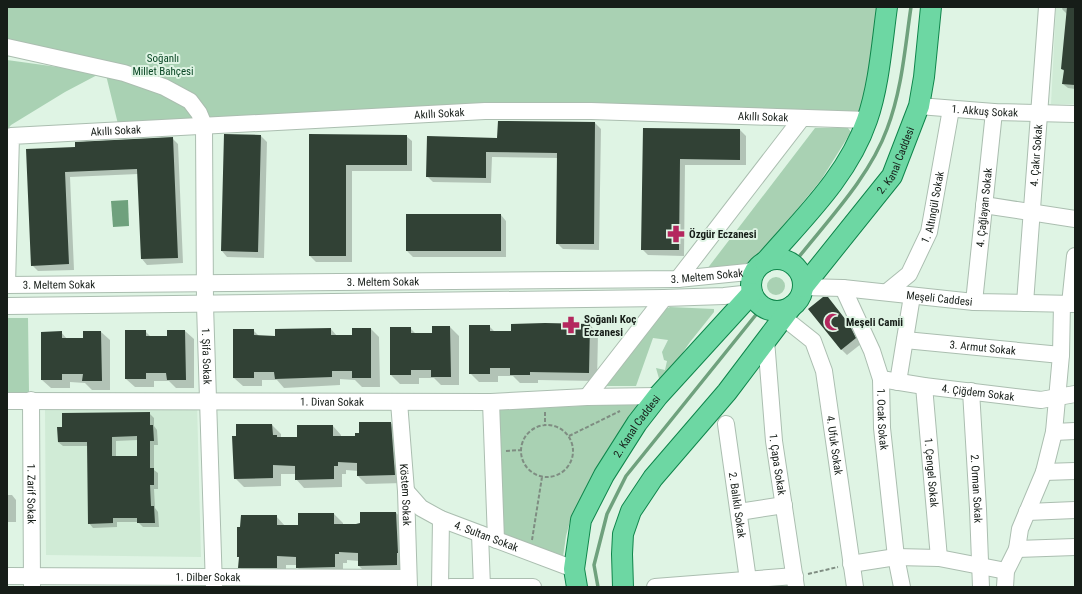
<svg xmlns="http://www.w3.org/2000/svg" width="1082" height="594" viewBox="0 0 1082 594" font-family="'Roboto Condensed',sans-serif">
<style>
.built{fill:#d0ebd6}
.green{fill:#a9d1b3}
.water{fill:#6fa17d}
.shadow{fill:#0003;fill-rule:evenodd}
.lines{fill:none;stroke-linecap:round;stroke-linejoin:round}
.stream{stroke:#6fa17d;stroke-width:3.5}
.building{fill:#314135;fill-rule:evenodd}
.minor-casing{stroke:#abbeb0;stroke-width:18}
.major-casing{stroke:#0f854b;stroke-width:22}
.path{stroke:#7f8d82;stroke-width:2;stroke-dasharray:4 2;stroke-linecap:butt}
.minor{stroke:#fff;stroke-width:16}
.major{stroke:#6dd7a3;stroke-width:20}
.labels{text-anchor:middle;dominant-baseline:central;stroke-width:4;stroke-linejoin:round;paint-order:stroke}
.park-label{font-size:11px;fill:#0b4826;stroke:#dff4e4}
.street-label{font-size:11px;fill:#161d18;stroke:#dff4e4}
.poi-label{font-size:11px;font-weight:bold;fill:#161d18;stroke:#dff4e4;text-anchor:start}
</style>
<rect width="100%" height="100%" fill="#dff4e4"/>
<path class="built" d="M1056,7H1075V104H1051Z
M197,403L201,557L46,555L45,407Z"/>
<path class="green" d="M7,7H881L863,116L630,108L118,124L105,71L7,56Z
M7,60L101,73L65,92L11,125L7,130Z
M815,128H848L851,132L821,180L754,262L715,270L707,269Z
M767 286a9 9 0 1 1 18 0a9 9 0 1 1-18 0Z
M670,307L714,309V312L690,342L662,383L660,382L656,368L665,370L667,361L664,360L662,352L668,340L653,338L636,386H606L665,309Z
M7,318H28L29,392L32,395L7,396Z
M643,403L628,419L606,452L572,514L566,536L563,557L502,536L498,410Z"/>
<path class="water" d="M128,200L129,226L113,227L111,201Z"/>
<path class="shadow" d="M1063,7H1075V89L1068,88L1063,84L1065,72L1062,69L1067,14L1062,9Z
M595,123L601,129L599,250L563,249L557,243L558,158L492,157L491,183L433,182L427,176L498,139Z
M644,129L740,130L746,136V165H685L684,256L648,255L642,249Z
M310,135L406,136L412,141V171H352V262H316L310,256Z
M261,136L267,142L264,258L227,257L222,251Z
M172,138L178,144L183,263L147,265L142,259L138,174L70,177L74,270L38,271L32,265L27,150L77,148Z
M501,215L506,221V257H413L407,251Z
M833,304L855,331L861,344L847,355L841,349Z
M590,325L598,334L597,381L538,380V383H520L513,376H498V382H479L470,373L489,326L495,332H512Z
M450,327L459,336V385H441L434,378H419V384H400L391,375L410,328L416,334H433Z
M331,329L337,336H353L371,329L379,337L380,387H362L355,380L340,379V385L284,388L277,380H262V386H243L234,378L253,330L259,336L276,337Z
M145,331L151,337H168L185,331L194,339V388H176L169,381H154V387H135L126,379Z
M61,332L67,339H84V332H101L110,340V390H92L85,383L70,382V388H51L42,380Z
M149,413L154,418V426L157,430L158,445H154V470L158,473V489H154L155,508L158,512L159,527H143L138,522H117V527L93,528L89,523L88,446H63L58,442ZM138,440V457H116V441Z
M391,423L399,431L403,483L366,484L358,476V471L346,470V474H342V487L304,488L296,479V474H281V486L244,487L235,478L237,437L272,425L281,434V438H298L333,426L341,435V437H356Z
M7,495H12L16,500V522H7Z
M396,513L405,521V573L367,574L359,566V561L347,560V563H343V575L305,576L297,567V565H286V576H248L239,567L240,558L238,556L276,516L285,526H299L334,514L343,523V525H356Z"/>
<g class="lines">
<path class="stream" d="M798,258C829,219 870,176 887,129C902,90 905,47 911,7
M598,587L594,565L607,514L626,476L759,311"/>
</g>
<path class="building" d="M1067,7H1075V85L1062,84L1064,70L1061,69Z
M498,121L595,122L594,244H556L557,153L486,152V178L426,177L427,136L497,138Z
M643,128L740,129V160L680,159L679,250H641Z
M224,134L261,135L258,252L221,251Z
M309,134L407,135V165H346V256H309Z
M173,137L178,258L141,259L137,169L65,172L69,264L31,266L26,149L75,147V142Z
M406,214H501V251H406Z
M823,297H828L849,324L856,338L841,350L808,309Z
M545,323L590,324L589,373L530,372V375H510V368H490V374H469V325H490V331H511V324Z
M432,326H450L451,377H431V370H411V375H390V327H411V333H432Z
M331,328V335H352V328H371V378H352V371H332V377L275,379L274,372H254V378H233V329H254V335L275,336V329Z
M125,330H146V336H167V330H185L186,380H167L166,373H146V379H125Z
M62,331V338H83V331H101L102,381H82L83,374H62V380H41V332Z
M150,412V425H153L154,441H150V468H154V485H150L151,506H154L155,523H137V518H113V523L88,524L87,442H58L57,427H62V413ZM137,436V456H112V437Z
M359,422H391L395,475L357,476V463L338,462V466H334V479L295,480V466L273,465V478L234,479L232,436H236V424H272L273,435H277V437H297V425H333V436H355V433H359Z
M360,512H396L398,553H397V565L358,566V553L339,552V554H335V567L296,568V557L277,556V568H238L239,557H237V527H240L241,515H277V525H298V513H334V524H356L360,523Z"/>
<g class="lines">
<g class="minor-casing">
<g id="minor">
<path id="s1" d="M7,47L124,73L164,87L190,101L199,113L204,125L205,305L214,587"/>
<path id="s2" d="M919,106L994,112L1075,114"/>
<path d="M984,205L1075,219"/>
<path d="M678,279L802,118"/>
<path id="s3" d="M7,285L11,136L485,111H591L868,120"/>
<path id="s4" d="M7,285L678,279L748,272L757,268"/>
<path id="s5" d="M803,287L843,288L974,302L1075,304"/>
<path id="s6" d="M843,288L872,351L881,379L882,428L896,557L902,587"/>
<path id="s7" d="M887,292L909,274L929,232L951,109"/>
<path id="s8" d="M974,302L994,112"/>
<path id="s9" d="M1025,303L1047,7"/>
<path d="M1070,304L1075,256"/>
<path d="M7,306L664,298L724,296L752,293"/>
<path id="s10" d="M784,318L813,341L824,371L855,587"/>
<path id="s11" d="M766,340L774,441L796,587"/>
<path id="s12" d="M905,340L1061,355"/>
<path id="s13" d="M881,379L924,386L1041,400L1075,394"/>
<path d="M898,382L912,296"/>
<path id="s14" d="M924,386L939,558"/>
<path id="s15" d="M971,391L978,509L981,587"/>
<path d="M587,397L664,298"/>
<path id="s16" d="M31,400L32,587"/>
<path id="s17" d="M7,401L491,402L587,397L658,396"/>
<path id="s18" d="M399,402L406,491L409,587"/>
<path d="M491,402L496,540"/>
<path id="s19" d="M726,424L749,587"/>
<path d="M1054,432L1075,431"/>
<path d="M1044,472L1075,471"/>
<path id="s20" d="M406,491L421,508L441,519L574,569"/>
<path d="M739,512L784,505"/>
<path d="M1027,512L1075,510"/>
<path d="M480,534L482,587"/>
<path d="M1017,549L1075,547"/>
<path d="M851,564L896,557L939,558L1006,571"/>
<path id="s21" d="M7,576L408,578"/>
<path d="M440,587L441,519"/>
<path d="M450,587H533"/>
<path d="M655,587L795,576"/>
<path d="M1005,587L1006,571L1017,549L1020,529L1044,472L1054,432L1061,355L1062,304"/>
</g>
</g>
<g class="major-casing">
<g id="major">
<circle cx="777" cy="285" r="26"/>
<path d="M765,262C803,218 848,176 867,120C879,86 882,43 887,7"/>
<path id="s22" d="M803,287L892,176L919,106L924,77L931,7"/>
<path id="s23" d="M577,587L574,569L581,520L604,475L637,423L658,396L752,293"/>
<path d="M623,587L622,554L623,534L631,511L653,478L727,392L792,306"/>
</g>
</g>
<path class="path" d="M545,412V425
M521 451a26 26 0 1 1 52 0a26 26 0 1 1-52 0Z
M569,436L620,411
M506,451L521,450
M532,540L542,477
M808,574L838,567"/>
<use href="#minor" class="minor"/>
<use href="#major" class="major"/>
</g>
<defs>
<g id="pharmacy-bare" transform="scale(1.38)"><path d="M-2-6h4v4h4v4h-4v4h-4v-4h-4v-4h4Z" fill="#b4275e" stroke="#dff4e4" stroke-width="2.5" paint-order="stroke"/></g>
<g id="mosque-bare" transform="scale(1.38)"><path d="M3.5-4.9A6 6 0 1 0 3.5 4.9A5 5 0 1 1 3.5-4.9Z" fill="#b4275e" stroke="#dff4e4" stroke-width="2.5" paint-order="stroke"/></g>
</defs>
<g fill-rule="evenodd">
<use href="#pharmacy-bare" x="676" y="234"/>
<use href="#mosque-bare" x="833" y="322"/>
<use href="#pharmacy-bare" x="571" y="325"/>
</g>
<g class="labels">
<g class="park-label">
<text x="163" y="58">Soğanlı<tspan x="163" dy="13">Millet Bahçesi</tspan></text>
</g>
<g class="street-label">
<text stroke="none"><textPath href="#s2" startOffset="66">1. Akkuş Sokak</textPath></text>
<text stroke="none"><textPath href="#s3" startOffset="578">Akıllı Sokak</textPath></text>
<text stroke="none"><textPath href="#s3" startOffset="902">Akıllı Sokak</textPath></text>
<text stroke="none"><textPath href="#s3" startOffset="254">Akıllı Sokak</textPath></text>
<text stroke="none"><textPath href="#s9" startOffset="148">4. Çakır Sokak</textPath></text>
<text stroke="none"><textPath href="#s22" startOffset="158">2. Kanal Caddesi</textPath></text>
<text stroke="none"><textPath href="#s7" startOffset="100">1. Altıngül Sokak</textPath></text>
<text stroke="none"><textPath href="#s8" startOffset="95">4. Çağlayan Sokak</textPath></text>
<text stroke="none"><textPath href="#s4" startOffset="700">3. Meltem Sokak</textPath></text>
<text stroke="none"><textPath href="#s4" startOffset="376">3. Meltem Sokak</textPath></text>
<text stroke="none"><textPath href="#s4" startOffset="52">3. Meltem Sokak</textPath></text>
<text stroke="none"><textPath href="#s5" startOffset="137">Meşeli Caddesi</textPath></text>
<text stroke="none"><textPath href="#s12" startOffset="78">3. Armut Sokak</textPath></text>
<text stroke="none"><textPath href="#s1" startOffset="451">1. Şifa Sokak</textPath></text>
<text stroke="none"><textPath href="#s13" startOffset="98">4. Çiğdem Sokak</textPath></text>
<text stroke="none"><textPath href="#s17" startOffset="325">1. Divan Sokak</textPath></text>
<text stroke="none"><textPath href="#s6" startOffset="139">1. Ocak Sokak</textPath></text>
<text stroke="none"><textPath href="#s23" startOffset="177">2. Kanal Caddesi</textPath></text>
<text stroke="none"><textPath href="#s10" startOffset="144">4. Ufuk Sokak</textPath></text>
<text stroke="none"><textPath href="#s11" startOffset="125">1. Çapa Sokak</textPath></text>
<text stroke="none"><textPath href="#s14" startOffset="87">1. Çengel Sokak</textPath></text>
<text stroke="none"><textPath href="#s15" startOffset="98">2. Orman Sokak</textPath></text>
<text stroke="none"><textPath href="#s16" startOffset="94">1. Zarif Sokak</textPath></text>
<text stroke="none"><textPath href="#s18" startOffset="93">Köstem Sokak</textPath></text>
<text stroke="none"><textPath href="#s19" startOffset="82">2. Balıklı Sokak</textPath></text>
<text stroke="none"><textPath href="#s20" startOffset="94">4. Sultan Sokak</textPath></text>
<text stroke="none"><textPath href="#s21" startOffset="201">1. Dilber Sokak</textPath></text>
</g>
<g class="poi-label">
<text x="689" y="234">Özgür Eczanesi</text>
<text x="584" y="319">Soğanlı Koç<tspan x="584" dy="13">Eczanesi</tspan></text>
<text x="846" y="322">Meşeli Camii</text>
</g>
</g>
<rect width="1082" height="594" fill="none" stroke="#161d18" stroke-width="16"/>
</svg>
